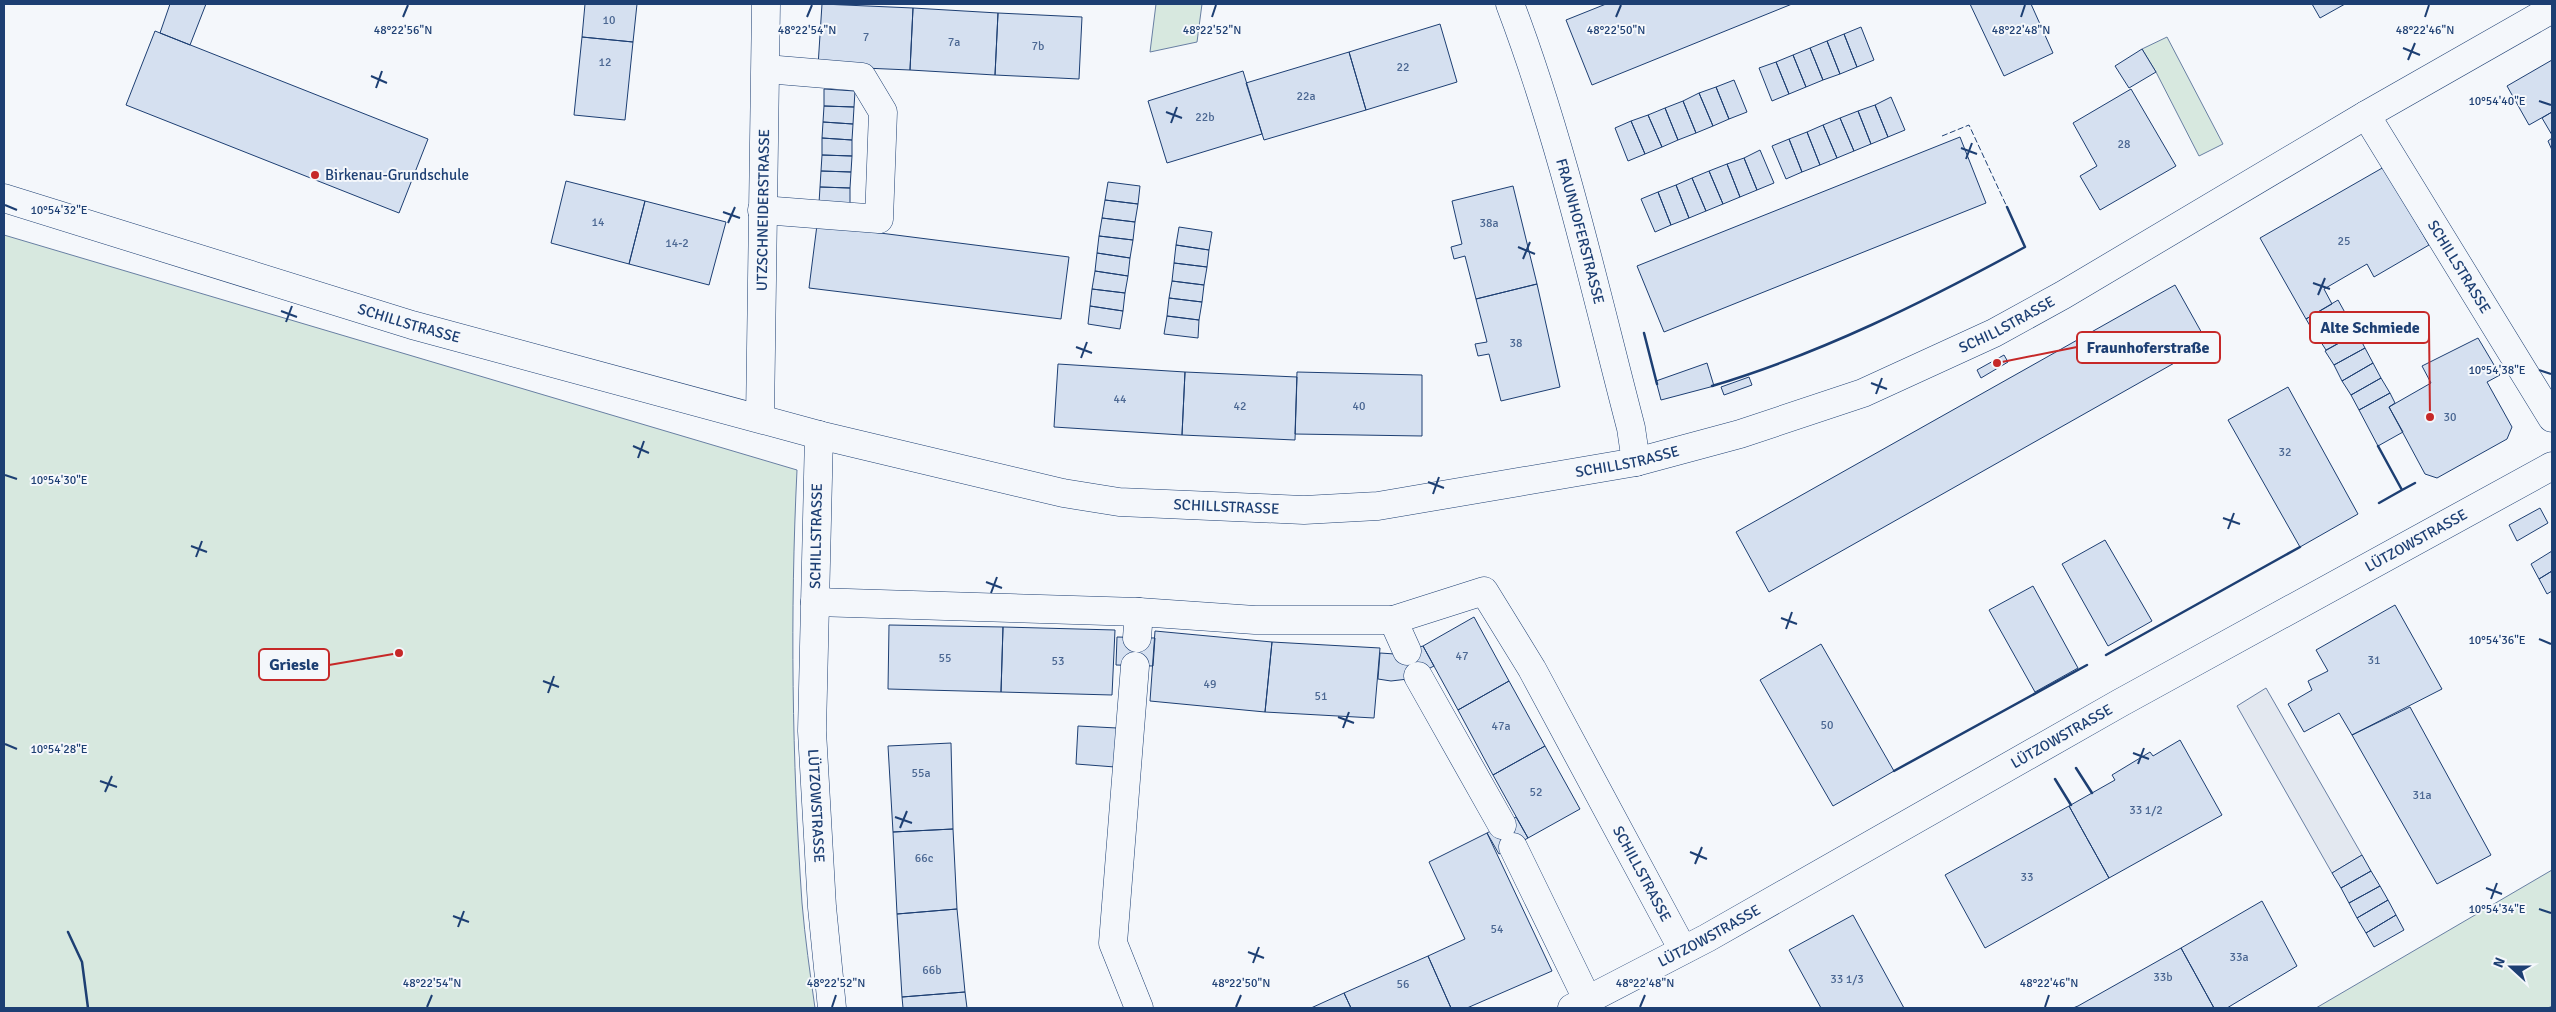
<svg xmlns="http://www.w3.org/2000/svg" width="2556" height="1012" viewBox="0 0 2556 1012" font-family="Signika,sans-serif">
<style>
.green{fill:#d7e8df;stroke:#687fa3}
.parking{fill:#e3e8f0;stroke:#687fa3}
.building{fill:#d5e0f0;stroke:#1d3f73}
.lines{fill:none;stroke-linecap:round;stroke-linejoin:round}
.minor-casing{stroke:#1d3f73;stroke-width:29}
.minor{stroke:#f4f7fb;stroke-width:28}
.fence{stroke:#1d3f73;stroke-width:1;stroke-dasharray:6 2.5;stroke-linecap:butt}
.wall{stroke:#1d3f73;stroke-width:2.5}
.ticks{fill:none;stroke:#1d3f73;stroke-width:2}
.poi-dot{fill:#c62828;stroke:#f4f7fb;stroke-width:2}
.labels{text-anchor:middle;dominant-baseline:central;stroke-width:4;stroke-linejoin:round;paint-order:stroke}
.number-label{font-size:12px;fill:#4b6792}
.poi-label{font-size:15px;fill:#1d3f73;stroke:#f4f7fb;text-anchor:start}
.street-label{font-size:15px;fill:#1d3f73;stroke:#f4f7fb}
.ticks-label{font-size:12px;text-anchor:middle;fill:#1d3f73;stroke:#f4f7fb;stroke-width:4;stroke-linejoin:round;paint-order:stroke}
.leader{fill:none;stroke:#c62828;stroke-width:2}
.callout-dot{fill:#c62828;stroke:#f4f7fb;stroke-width:2}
.callout{fill:#f4f7fb;stroke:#c62828;stroke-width:2}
.callout-label{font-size:16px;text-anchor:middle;font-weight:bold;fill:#1d3f73}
</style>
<rect width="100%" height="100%" fill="#f4f7fb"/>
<path class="green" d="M1156,4H1202L1197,42L1150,52Z
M2167,37L2223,144L2199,156L2156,72L2142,49Z
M4,235L797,470C790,614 792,759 802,903C805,938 810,973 815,1008H4Z
M2552,870V1006L2548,1008H2316Z"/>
<path class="parking" d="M2266,688L2362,855L2332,873L2237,706Z"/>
<path class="building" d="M170,4H206L190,45L160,33Z
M585,4H637L633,42L582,37Z
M822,4L913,8L910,70L818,66Z
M1606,4H1792L1592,85L1566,20Z
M1970,4H2031L2053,53L2004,76Z
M2312,4H2345L2320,18Z
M913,8L998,13L995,75L910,70Z
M998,13L1082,17L1079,79L995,75Z
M1440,24L1457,82L1366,110L1349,52Z
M1861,27L1874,60L1857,67L1844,34Z
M155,31L428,139L399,213L126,105Z
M1844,34L1857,67L1840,74L1827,41Z
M582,37L633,42L625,120L574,115Z
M1827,41L1840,74L1823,80L1810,48Z
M1810,48L1823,80L1806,87L1793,55Z
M2142,49L2156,72L2129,88L2115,66Z
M1349,52L1366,110L1264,140L1246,83Z
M1793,55L1806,87L1789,94L1776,62Z
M2552,60V112L2529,125L2507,86Z
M1776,62L1789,94L1772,101L1759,68Z
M1243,71L1262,134L1167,163L1148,101Z
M1734,80L1747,112L1729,119L1716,87Z
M1716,87L1729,119L1713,126L1699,93Z
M824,89L855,91L854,107L824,106Z
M2131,89L2176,166L2100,210L2080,176L2097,166L2073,123Z
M1699,93L1713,126L1696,133L1683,101Z
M1891,97L1905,130L1888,137L1875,105Z
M1683,101L1696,133L1678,140L1665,108Z
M1875,105L1888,137L1871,144L1858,111Z
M824,106L854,107L853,124L823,122Z
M1665,108L1678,140L1662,147L1648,115Z
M1858,111L1871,144L1854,151L1840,118Z
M2552,112V135L2542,118Z
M1648,115L1662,147L1645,154L1631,121Z
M1840,118L1854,151L1837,158L1823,125Z
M1631,121L1645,154L1628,161L1615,128Z
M823,122L853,124L852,140L822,138Z
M1823,125L1837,158L1820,165L1807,132Z
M1807,132L1820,165L1802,172L1789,139Z
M1960,137L1986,203L1664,332L1637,266Z
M822,138L852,140V156L822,155Z
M2552,138V150L2548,141Z
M1789,139L1802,172L1786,179L1772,146Z
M1760,150L1774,183L1757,190L1744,158Z
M822,155L852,156L851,172L821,171Z
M1744,158L1757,190L1740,197L1727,164Z
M1727,164L1740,197L1723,204L1709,171Z
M2384,167L2429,245L2374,277L2367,264L2324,289L2332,304L2306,319L2260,238Z
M821,171L851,172L850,188L820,187Z
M1709,171L1723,204L1706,211L1692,178Z
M1692,178L1706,211L1689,218L1676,185Z
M566,181L645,201L629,264L551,243Z
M1108,182L1140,186L1138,204L1105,200Z
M1676,185L1689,218L1671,225L1658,192Z
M1513,186L1537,284L1476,299L1465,256L1454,259L1451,247L1462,244L1452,201Z
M820,187L850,188V205L819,203Z
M1658,192L1671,225L1655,232L1641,199Z
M1105,200L1138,204L1135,222L1102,218Z
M645,201L726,222L709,285L629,264Z
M1102,218L1135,222L1133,240L1099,236Z
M817,225L1069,257L1061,319L809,288Z
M1179,227L1212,232L1209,250L1176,245Z
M1099,236L1133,240L1130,258L1097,253Z
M1176,245L1209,250L1207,267L1174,263Z
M1097,253L1130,258L1128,276L1095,271Z
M1174,263L1207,267L1204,285L1172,281Z
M1095,271L1128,276L1125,293L1092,289Z
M1172,281L1204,285L1202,302L1169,298Z
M1537,284L1560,387L1501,401L1489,354L1478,356L1475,344L1487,342L1476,299Z
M2175,285L2208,344L1769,592L1736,532Z
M1092,289L1125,293L1123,311L1090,306Z
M1169,298L1202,302L1199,320L1167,316Z
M2338,300L2348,318L2316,336L2306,319Z
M1090,306L1123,311L1120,329L1088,324Z
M1167,316L1199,320L1198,338L1164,334Z
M2348,318L2357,333L2326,350L2317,336Z
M2357,333L2365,348L2334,365L2325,351Z
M2478,338L2500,375L2487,382L2512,427L2507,439L2437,478L2425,474L2389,407L2431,383L2422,366Z
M2365,348L2373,363L2342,381L2334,365Z
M2004,355L2008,362L1981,378L1977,370Z
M1707,363L1714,386L1661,400L1656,381Z
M2373,363L2381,378L2351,395L2342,381Z
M1058,364L1185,372L1182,435L1054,427Z
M1185,372L1297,377L1295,440L1182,435Z
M1297,372L1422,375V436L1295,434Z
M1749,377L1752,385L1724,395L1721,387Z
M2381,378L2390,393L2359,410L2351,395Z
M2288,387L2358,514L2300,547L2228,420Z
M2390,393L2395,403L2389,407L2403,432L2378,446L2359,410Z
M2540,508L2548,523L2517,541L2509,525Z
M2105,540L2152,621L2108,646L2062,564Z
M2552,551V571L2539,579L2531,564Z
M2552,571V591L2547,594L2539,579Z
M2033,586L2078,668L2035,692L1989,610Z
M2395,605L2442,689L2352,735L2339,713L2304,732L2288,704L2312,690L2308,681L2328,671L2316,650Z
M1474,617L1509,681L1458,710L1423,646Z
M889,625L1003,627L1001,692L888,689Z
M1003,627L1115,630L1112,695L1001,692Z
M1155,631L1272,642L1265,712L1150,701Z
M1117,637L1155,638L1153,666L1116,665Z
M1272,642L1380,648L1374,718L1265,712Z
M1821,644L1894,771L1833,806L1760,680Z
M1423,646L1434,666L1408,679L1391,681L1378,679L1380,653L1395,654Z
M1509,681L1545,746L1493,775L1458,710Z
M2410,707L2491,855L2437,884L2352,735Z
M1078,726L1117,728L1115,767L1076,764Z
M2180,740L2222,815L2109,878L2069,806L2115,780L2112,775L2150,752L2153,756Z
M951,743L953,829L893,832L888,746Z
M1545,746L1580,809L1528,838L1493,775Z
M2069,806L2109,878L1985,948L1945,875Z
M1516,817L1528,838L1499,854L1487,833Z
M953,829L957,909L897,914L893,832Z
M1487,833L1552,971L1467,1008H1451L1428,956L1465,939L1429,862Z
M2362,855L2371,871L2341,888L2332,873Z
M2371,871L2380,886L2349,903L2341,888Z
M2380,886L2388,900L2357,918L2349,903Z
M2388,900L2396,915L2366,933L2357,918Z
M2262,901L2297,966L2227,1008H2214L2181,948Z
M957,909L965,992L902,997L897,914Z
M1853,915L1904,1008H1821L1789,950Z
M2396,915L2404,930L2374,947L2366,933Z
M2181,948L2214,1008H2073L2078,1006Z
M1428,956L1451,1008H1351L1344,993Z
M965,992L967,1008H903L902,997Z
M1344,993L1351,1008H1311Z"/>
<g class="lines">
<g class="minor-casing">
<g id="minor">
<path id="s1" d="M1510,4C1562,141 1594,286 1631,428L1636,462"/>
<path id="s2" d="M2366,115L2552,418"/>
<path id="s3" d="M4,198L412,325L819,435L1063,493L1119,502L1304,510L1378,506L1636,462L1740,434L1863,393L1994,333L2063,295L2366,115L2552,9"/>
<path d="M762,210L879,219L883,112L862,77L766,69"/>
<path id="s4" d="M760,418L766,4"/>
<path id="s5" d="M819,435L812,731L822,907L832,1008"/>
<path id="s6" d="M815,602L1139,612L1255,620H1393L1484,591L1532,669L1683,950"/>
<path d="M1393,620L1407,651"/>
<path d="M1137,638L1139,612"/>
<path d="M1135,666L1113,943L1139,1008"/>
<path d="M1418,676L1502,825"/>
<path d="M1513,847L1587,999"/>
<path id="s7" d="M1572,1008L1707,938L2120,703L2552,466"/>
</g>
</g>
<use href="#minor" class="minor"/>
<path class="fence" d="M1942,136L1969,125L2007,207"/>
<path class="wall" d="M1644,333L1657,384
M1712,386C1822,353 1924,302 2025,247L2007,207
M2378,446L2402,490L2379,503
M2402,490L2415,483
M2106,655L2300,547
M2076,768L2092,793
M1894,771L2087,665
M2055,779L2071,805
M68,932L82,962L88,1008"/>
</g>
<path class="ticks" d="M403,17L408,5M807,17L812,5M1212,17L1216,5M1616,17L1621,5M2021,17L2025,5M2425,17L2429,5M2403,48L2420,55M2408,60L2415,43M371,76L387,83M376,88L382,71M2539,101L2551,105M1166,112L1182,118M1171,123L1177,107M1961,148L1977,154M1966,159L1972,143M5,205L17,210M723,212L740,218M728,223L735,207M1518,247L1535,254M1523,259L1530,242M2313,283L2330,289M2318,295L2325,278M281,311L297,317M286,322L292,306M1076,347L1092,353M1081,358L1087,342M2539,370L2551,374M1871,383L1887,389M1876,394L1882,378M633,446L649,453M638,458L644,441M5,475L17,479M1428,482L1444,488M1433,494L1439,477M2223,518L2240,524M2228,529L2234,513M191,546L207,552M196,557L202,541M986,582L1002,588M991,593L997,577M1781,618L1797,624M1786,629L1792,612M2539,639L2551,644M543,681L559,687M548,693L554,676M1338,717L1354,723M1343,728L1349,712M5,744L17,749M2133,753L2149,759M2138,764L2144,748M100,781L117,787M105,792L112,776M895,817L912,823M900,828L907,811M1690,852L1707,859M1695,864L1702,847M2486,888L2502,894M2491,899L2497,883M2539,909L2551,913M453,916L469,922M458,927L464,911M1248,952L1264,958M1253,963L1259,947M427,1007L432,995M832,1007L836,995M1236,1007L1241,995M1640,1007L1645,995M2045,1007L2049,995"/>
<circle class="poi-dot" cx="315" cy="175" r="5"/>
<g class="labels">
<g class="number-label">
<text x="609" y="20">10</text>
<text x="866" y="37">7</text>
<text x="954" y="42">7a</text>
<text x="1038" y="46">7b</text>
<text x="605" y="62">12</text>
<text x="1403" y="67">22</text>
<text x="1306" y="96">22a</text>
<text x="1205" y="117">22b</text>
<text x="2124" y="144">28</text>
<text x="598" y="222">14</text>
<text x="1489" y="223">38a</text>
<text x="2344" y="241">25</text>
<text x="677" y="243">14-2</text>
<text x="1516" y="343">38</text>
<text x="1120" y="399">44</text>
<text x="1240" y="406">42</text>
<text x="1359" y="406">40</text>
<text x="2450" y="417">30</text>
<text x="2285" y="452">32</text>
<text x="1462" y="656">47</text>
<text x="945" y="658">55</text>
<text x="2374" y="660">31</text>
<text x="1058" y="661">53</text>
<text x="1210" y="684">49</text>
<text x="1321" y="696">51</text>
<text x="1827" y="725">50</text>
<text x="1501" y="726">47a</text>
<text x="921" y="773">55a</text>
<text x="1536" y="792">52</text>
<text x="2422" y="795">31a</text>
<text x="2146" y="810">33 1/2</text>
<text x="924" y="858">66c</text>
<text x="2027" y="877">33</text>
<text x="1497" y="929">54</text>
<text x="2239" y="957">33a</text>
<text x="932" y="970">66b</text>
<text x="2163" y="977">33b</text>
<text x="1847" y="979">33 1/3</text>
<text x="1403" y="984">56</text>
</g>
<g class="poi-label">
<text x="325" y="175">Birkenau-Grundschule</text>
</g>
<g class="street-label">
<text stroke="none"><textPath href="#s4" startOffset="208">UTZSCHNEIDERSTRASSE</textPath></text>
<text stroke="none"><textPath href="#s1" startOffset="238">FRAUNHOFERSTRASSE</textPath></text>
<text stroke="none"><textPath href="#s2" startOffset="178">SCHILLSTRASSE</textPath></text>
<text stroke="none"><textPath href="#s3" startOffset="424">SCHILLSTRASSE</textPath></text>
<text stroke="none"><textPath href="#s3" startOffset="2074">SCHILLSTRASSE</textPath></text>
<text stroke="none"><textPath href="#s3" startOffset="1669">SCHILLSTRASSE</textPath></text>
<text stroke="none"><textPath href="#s3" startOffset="1264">SCHILLSTRASSE</textPath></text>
<text transform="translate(816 536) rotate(-89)">SCHILLSTRASSE</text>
<text stroke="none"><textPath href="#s7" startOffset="965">LÜTZOWSTRASSE</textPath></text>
<text stroke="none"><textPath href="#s7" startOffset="560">LÜTZOWSTRASSE</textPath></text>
<text stroke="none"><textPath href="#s5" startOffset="371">LÜTZOWSTRASSE</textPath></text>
<text stroke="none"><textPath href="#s6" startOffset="998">SCHILLSTRASSE</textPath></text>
<text stroke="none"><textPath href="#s7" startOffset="155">LÜTZOWSTRASSE</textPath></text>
</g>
</g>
<g class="ticks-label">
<text x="807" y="34">48°22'54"N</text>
<text x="403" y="34">48°22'56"N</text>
<text x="1212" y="34">48°22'52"N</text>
<text x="1616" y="34">48°22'50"N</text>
<text x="2021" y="34">48°22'48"N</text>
<text x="2425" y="34">48°22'46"N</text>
<text x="2497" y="105">10°54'40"E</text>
<text x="59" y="214">10°54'32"E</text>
<text x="2497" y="374">10°54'38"E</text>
<text x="59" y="484">10°54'30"E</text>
<text x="2497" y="644">10°54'36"E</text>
<text x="59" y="753">10°54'28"E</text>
<text x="2497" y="913">10°54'34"E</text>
<text x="432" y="987">48°22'54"N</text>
<text x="836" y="987">48°22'52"N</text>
<text x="1241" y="987">48°22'50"N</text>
<text x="1645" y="987">48°22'48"N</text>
<text x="2049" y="987">48°22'46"N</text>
</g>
<path class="leader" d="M2430 417L2429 327M1997 363L2077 347M399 653L329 665"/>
<g class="callout-dot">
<circle cx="2430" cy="417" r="5"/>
<circle cx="1997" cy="363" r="5"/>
<circle cx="399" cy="653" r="5"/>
</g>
<g class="callout">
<rect x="2310" y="312" width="119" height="31" rx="5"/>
<rect x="2077" y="332" width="143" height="31" rx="5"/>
<rect x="259" y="649" width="70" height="31" rx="5"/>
</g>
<g class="callout-label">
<text x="2370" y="333">Alte Schmiede</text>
<text x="2148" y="353">Fraunhoferstraße</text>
<text x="294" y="670">Griesle</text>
</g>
<rect width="2556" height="1012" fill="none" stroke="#1d3f73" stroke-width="10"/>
<g transform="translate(2511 967) rotate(291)" stroke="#f4f7fb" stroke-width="4" paint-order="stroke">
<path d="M0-4L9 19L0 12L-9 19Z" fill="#1d3f73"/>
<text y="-8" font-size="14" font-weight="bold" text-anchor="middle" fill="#1d3f73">N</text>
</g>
</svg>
